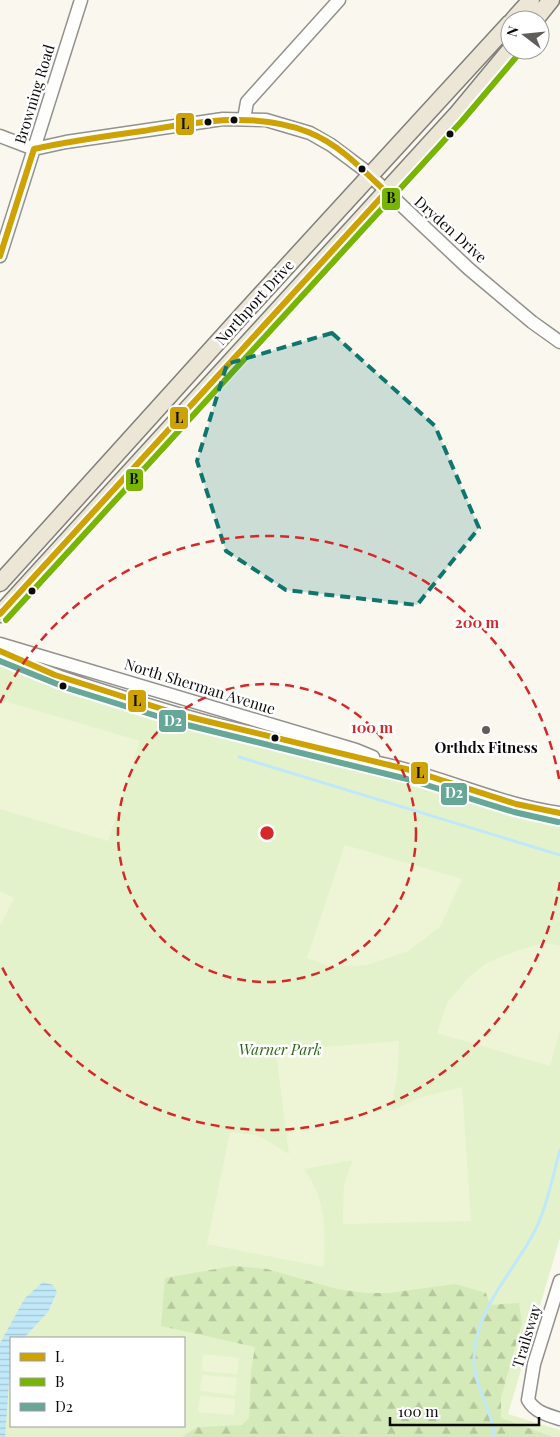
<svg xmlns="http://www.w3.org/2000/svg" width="560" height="1437" viewBox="0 0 560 1437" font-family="'Playfair Display',serif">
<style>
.green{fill:#e4f2cc;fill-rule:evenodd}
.forest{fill:url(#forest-firs)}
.pitch{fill:#eef5d6}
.water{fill:url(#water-rules)}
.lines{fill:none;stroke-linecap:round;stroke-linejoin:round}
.stream{stroke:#c1e8f8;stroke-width:3}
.minor-casing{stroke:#93918e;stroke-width:15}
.major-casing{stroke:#807f7b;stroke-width:19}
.minor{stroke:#fefefd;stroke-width:12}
.major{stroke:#ece6d6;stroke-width:16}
.bus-1-casing{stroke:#fff;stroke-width:10}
.bus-2-casing{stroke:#fff;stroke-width:10}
.bus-3-casing{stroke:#fff;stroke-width:10}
.bus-1{stroke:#cea202;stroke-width:6}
.bus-2{stroke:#78b500;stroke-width:6}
.bus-3{stroke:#67a797;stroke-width:6}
.marked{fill:#0f766e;fill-opacity:0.2;stroke:#0f766e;stroke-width:4;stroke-dasharray:10 6;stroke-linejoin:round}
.ring{fill:none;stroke:#d62828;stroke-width:2.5;stroke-dasharray:9 6}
.bus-dot{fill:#0b0b0b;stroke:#fff;stroke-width:2}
.poi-dot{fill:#5f5e5b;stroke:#fff;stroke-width:2}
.labels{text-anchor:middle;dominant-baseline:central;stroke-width:5;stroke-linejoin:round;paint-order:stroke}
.street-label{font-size:15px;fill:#0b0b0b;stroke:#fff}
.poi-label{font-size:15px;font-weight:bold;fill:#0b0b0b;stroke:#fff}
.park-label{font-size:15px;font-style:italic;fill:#2b6816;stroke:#fff}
.centre{fill:#d62828;stroke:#fff;stroke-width:2.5}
.ring-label{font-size:15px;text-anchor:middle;font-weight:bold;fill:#d62828;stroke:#fff;stroke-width:5;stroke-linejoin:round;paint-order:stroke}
.line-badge{stroke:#fff;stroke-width:2}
.badge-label{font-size:14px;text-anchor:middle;font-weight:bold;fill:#fff}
.pale-badge-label{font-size:14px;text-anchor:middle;font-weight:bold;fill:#111}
</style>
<defs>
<pattern id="forest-firs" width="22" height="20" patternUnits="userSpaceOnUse" patternTransform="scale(1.25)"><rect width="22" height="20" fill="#d5eab9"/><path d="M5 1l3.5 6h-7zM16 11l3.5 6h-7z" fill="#b6c79e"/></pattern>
<pattern id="water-rules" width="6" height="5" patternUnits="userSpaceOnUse" patternTransform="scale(1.25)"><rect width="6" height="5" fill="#c1e8f8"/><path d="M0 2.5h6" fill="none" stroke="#a4c6d3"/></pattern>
</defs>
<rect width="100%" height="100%" fill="#faf7ef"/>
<path class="green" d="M0,660L560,827V1238L508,1414L560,1430V1437H0ZM11,1338H184V1426H11Z"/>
<path class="forest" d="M233,1266L267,1269L337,1289L366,1293H388L455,1284L486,1293L490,1305L519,1303L522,1323L501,1398V1418L553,1437H182L197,1427L242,1425L249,1418L251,1371L255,1347L161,1326L165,1278Z"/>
<path class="pitch" d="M0,700L140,741L108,841L0,809Z
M345,845L462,879L440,927L408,951L367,965L332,967L307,958Z
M0,891L14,898L0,926Z
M546,943L560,946V1029L550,1066L437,1033L447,1003L470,976L489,962L519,950Z
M399,1041L398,1069L391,1111L419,1098L462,1087L471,1221L343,1224L344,1185L353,1160L304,1169C327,1202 325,1229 324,1267L207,1244L230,1132L257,1135L289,1154L276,1051Z
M203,1354L239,1358L237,1374L202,1371Z
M202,1375L237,1378L235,1395L200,1391Z
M200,1396L235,1399L234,1415L198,1412Z"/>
<path class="water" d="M43,1282L53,1285L57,1292L48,1312L24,1338H11V1374L9,1382L5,1437H0V1343L25,1298Z"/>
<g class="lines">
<path class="stream" d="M239,757L560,855
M494,1437C493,1410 474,1387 474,1360C474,1312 509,1277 531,1238C546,1212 552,1179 560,1150"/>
<g class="minor-casing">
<path id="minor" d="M244,119L247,102L339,0
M0,136L34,149L66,142L223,119L266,120L310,133L331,145L363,169L469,269L532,322L560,342
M0,256L81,0
M0,644L356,750L373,757
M0,651C36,670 74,682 113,694C204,724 295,745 388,765C446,778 501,805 560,813
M560,1281L534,1364L528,1400C535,1412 547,1415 560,1419"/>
</g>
<g class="major-casing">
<path id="major" d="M513,20L531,0
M535,20L551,0
M0,583L244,313L510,23
M0,614L456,115L510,50"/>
</g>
<use href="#minor" class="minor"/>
<use href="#major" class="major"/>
<g class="bus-1-casing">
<path id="bus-1" d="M0,256L34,149C70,141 106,136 143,131C197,122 255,111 308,132C339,144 363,170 386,192L0,614
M0,651L55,675L181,715L410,770L516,804L560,813"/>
</g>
<g class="bus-2-casing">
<path id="bus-2" d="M6,620L462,121L517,56"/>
</g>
<g class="bus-3-casing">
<path id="bus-3" d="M0,661L67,688L179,723L407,779L514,812L558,822"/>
</g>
<use href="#bus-1" class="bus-1"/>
<use href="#bus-2" class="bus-2"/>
<use href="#bus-3" class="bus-3"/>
</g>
<path class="marked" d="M332,333L435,426L479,528L417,605L286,590L226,551L197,461L227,364Z"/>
<g class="ring">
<circle cx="267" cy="833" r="149"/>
<path d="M560 882A297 297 0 0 1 0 963M0 703A297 297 0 0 1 560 784"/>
</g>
<g class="bus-dot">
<circle cx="234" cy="120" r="4.5"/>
<circle cx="208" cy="122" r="4.5"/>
<circle cx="450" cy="134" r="4.5"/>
<circle cx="362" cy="169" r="4.5"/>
<circle cx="32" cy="591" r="4.5"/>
<circle cx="63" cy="686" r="4.5"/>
<circle cx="275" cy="738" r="4.5"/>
</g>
<circle class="poi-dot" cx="486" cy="730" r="5"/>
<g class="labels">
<g class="street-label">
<text transform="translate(34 94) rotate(-73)">Browning Road</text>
<text transform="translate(451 229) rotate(42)">Dryden Drive</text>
<text transform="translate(254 302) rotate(-48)">Northport Drive</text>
<text transform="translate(200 686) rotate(17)">North Sherman Avenue</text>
<text transform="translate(526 1336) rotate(-73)">Trailsway</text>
</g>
<g class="poi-label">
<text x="486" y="747">Orthdx Fitness</text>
</g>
<g class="park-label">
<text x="280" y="1049">Warner Park</text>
</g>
</g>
<circle cx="267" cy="833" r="8" class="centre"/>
<g class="ring-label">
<text x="477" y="628">200 m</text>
<text x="372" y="733">100 m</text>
</g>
<g class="line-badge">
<rect x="175" y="112" width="20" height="24" rx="5" fill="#cea202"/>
<rect x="381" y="187" width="20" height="24" rx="5" fill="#78b500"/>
<rect x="169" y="406" width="20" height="24" rx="5" fill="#cea202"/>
<rect x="125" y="468" width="19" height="24" rx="5" fill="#78b500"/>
<rect x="127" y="689" width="20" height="24" rx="5" fill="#cea202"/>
<rect x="158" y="709" width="29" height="24" rx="5" fill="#67a797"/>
<rect x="410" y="761" width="19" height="24" rx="5" fill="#cea202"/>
<rect x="440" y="782" width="28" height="24" rx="5" fill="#67a797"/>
</g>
<g class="badge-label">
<text x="173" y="726">D2</text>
<text x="454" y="798">D2</text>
</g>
<g class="pale-badge-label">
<text x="185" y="129">L</text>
<text x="391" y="203">B</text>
<text x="179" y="423">L</text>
<text x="134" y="484">B</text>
<text x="137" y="706">L</text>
<text x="420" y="778">L</text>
</g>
<rect x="10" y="1337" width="175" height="90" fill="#ffffff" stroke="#9d9d9d"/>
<rect x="20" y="1353" width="25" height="8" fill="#cea202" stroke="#9d9d9d"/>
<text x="55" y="1362" font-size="15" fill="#0b0b0b">L</text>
<rect x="20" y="1378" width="25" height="8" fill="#78b500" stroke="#9d9d9d"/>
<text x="55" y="1387" font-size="15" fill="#0b0b0b">B</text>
<rect x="20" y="1403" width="25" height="8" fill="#67a797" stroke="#9d9d9d"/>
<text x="55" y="1412" font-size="15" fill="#0b0b0b">D2</text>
<g transform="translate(525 35) rotate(286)"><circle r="24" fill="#ffffff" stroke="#9d9d9d"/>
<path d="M0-4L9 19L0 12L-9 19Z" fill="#5f5e5b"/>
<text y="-8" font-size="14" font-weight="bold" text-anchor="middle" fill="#0b0b0b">N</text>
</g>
<path d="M390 1417v8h149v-8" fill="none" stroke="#0b0b0b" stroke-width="2.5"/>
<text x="398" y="1417" font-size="15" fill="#0b0b0b" stroke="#ffffff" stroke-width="4" paint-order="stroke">100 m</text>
</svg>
